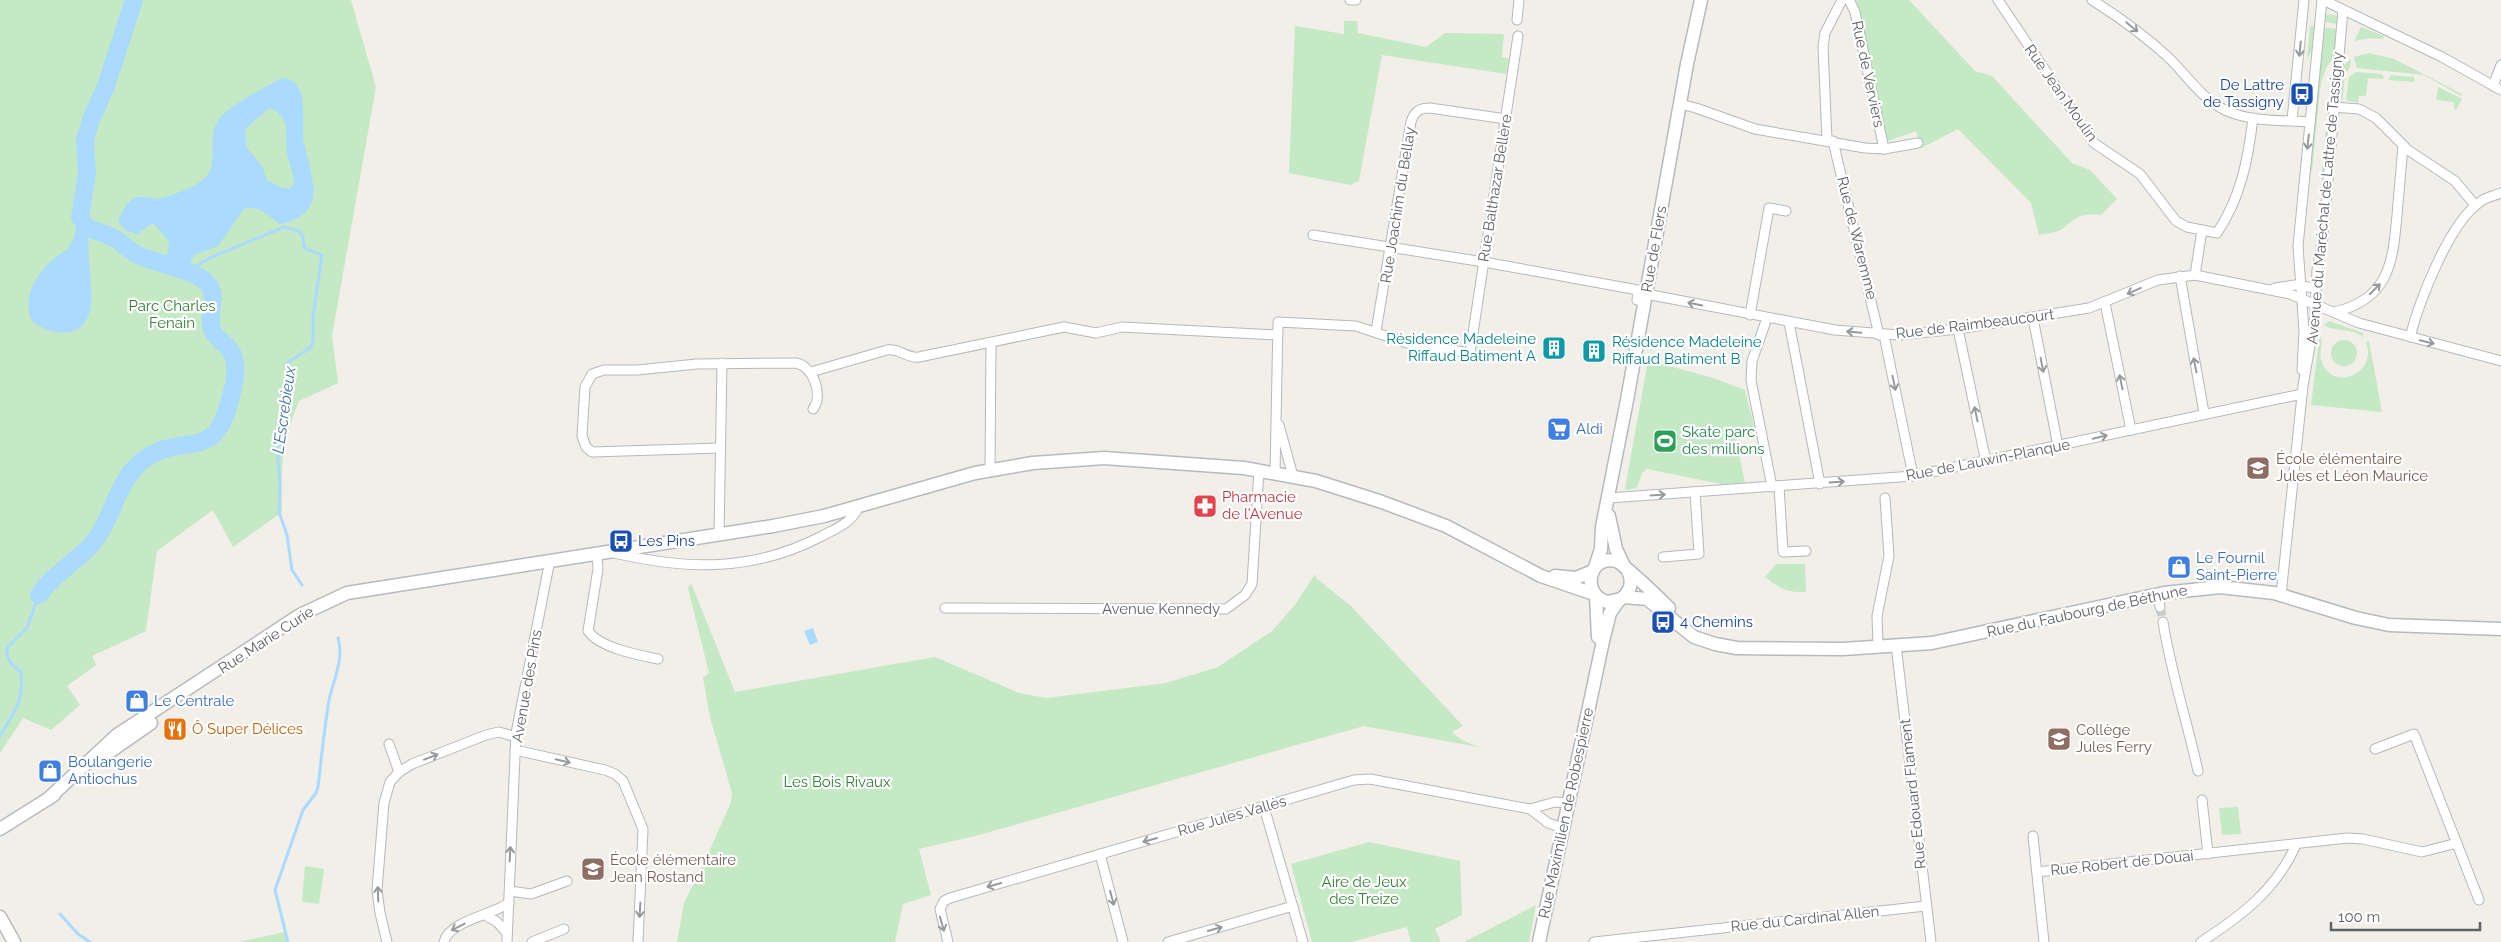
<svg xmlns="http://www.w3.org/2000/svg" width="2501" height="942" viewBox="0 0 2501 942" font-family="Raleway,sans-serif">
  <style>
    .green { fill: #c5e8c5 }
    .water { fill: #aadaff; fill-rule: evenodd }
    .lines { fill: none; stroke-linecap: round; stroke-linejoin: round }
    .stream { stroke: #aadaff; stroke-width: 3 }
    .river { stroke: #aadaff; stroke-width: 18 }
    .street-tunnel { stroke: #ccccc8; stroke-width: 9; stroke-dasharray: 9 4.5; stroke-linecap: butt }
    .street-casing { stroke: #b5b8bc; stroke-width: 11 }
    .secondary-casing { stroke: #b6babf; stroke-width: 15 }
    .street { stroke: #fff; stroke-width: 9 }
    .secondary { stroke: #fff; stroke-width: 12 }
    .oneway { stroke: #979a9d }
    .labels { text-anchor: middle; dominant-baseline: central; stroke-width: 4.5; stroke-linejoin: round; paint-order: stroke }
    .street-label { font-size: 15px; fill: #5f6368; stroke: #fff }
    .transit-label { font-size: 15px; fill: #164399; stroke: #fff; text-anchor: start }
    .park-label { font-size: 15px; fill: #348238; stroke: #fff }
    .culture-label { font-size: 15px; fill: #0d838f; stroke: #fff; text-anchor: end }
    .shop-label { font-size: 15px; fill: #366cbe; stroke: #fff; text-anchor: start }
    .leisure-label { font-size: 15px; fill: #27864d; stroke: #fff; text-anchor: start }
    .education-label { font-size: 15px; fill: #785e54; stroke: #fff; text-anchor: start }
    .health-label { font-size: 15px; fill: #be3a42; stroke: #fff; text-anchor: start }
    .food-label { font-size: 15px; fill: #c56008; stroke: #fff; text-anchor: start }
    .water-label { font-size: 16px; font-style: italic; fill: #4174aa; stroke: #fff }
  </style>
  <rect width="100%" height="100%" fill="#f1efe8"/>
  <!-- green -->
  <g class="green">
    <path d="M0,0H351L376,87L332,336L338,383L299,401C281,444 281,466 282,512L233,547L213,510L157,551L146,631L92,656L96,665L67,686L80,705L51,730L23,718L0,753Z"/>
    <path d="M1856,0H1909L1975,71L1992,76L2072,163L2090,170L2117,199L2101,215C2080,212 2077,217 2062,229C2057,233 2046,233 2039,235L2031,203L1958,129L1921,148L1916,131L1888,141Z"/>
    <path d="M2330,14L2337,16L2339,24L2322,22L2324,16Z"/>
    <path d="M1344,21H1357L1358,33L1426,47L1445,33L1504,34L1502,57L1509,59L1506,74L1382,55L1359,181L1350,185L1289,173L1295,26L1344,34Z"/>
    <path d="M2310,26H2314L2312,49L2307,60Z"/>
    <path d="M2321,27L2338,29L2335,55L2326,68L2321,82L2312,171L2308,170Z"/>
    <path d="M2361,27L2384,36L2383,39L2370,38L2354,41Z"/>
    <path d="M2369,53L2394,59L2462,94L2461,96L2424,75L2357,68L2354,57Z"/>
    <path d="M2351,59L2350,68L2345,74L2342,104L2339,100L2342,67Z"/>
    <path d="M2356,72L2382,74L2384,79L2368,78L2366,96H2359L2358,103L2348,101L2346,99L2349,77Z"/>
    <path d="M2391,75L2414,77L2415,82L2388,80Z"/>
    <path d="M2333,84L2326,172H2322L2329,99Z"/>
    <path d="M2438,87L2462,99L2456,110L2454,108L2453,102L2436,100Z"/>
    <path d="M2329,321L2363,333V337C2351,327 2337,333 2324,325Z"/>
    <path d="M2321,336C2323,345 2318,353 2322,363C2335,393 2378,372 2366,342L2369,341L2382,412L2311,405L2319,340Z"/>
    <circle cx="2344" cy="353" r="13"/>
    <path d="M1648,360L1713,378L1745,390L1756,435L1736,440L1745,483L1721,484L1647,469L1642,473L1637,487L1629,490L1625,489Z"/>
    <path d="M1776,564H1805L1806,592C1787,593 1779,588 1765,577Z"/>
    <path d="M1315,574L1316,578L1351,606L1463,726L1452,732L1460,739L1478,747L1364,726L979,835L919,849L931,895L903,904L895,942H677L684,903L705,861L731,802L732,793L710,717L703,678L709,673L688,588L691,583L735,692L935,657L1019,693L1046,698L1166,683L1218,667L1272,631L1295,605Z"/>
    <path d="M2238,807L2241,834L2222,835L2219,808Z"/>
    <path d="M1369,842L1460,861L1462,915L1435,929L1441,942H1411L1407,927L1351,942H1312L1291,864Z"/>
    <path d="M305,866L324,869L319,904L302,902Z"/>
    <path d="M1536,905L1529,942H1464Z"/>
    <path d="M285,932L288,942H239Z"/>
  </g>
  <!-- water -->
  <g class="water">
    <path d="M284,78C312,83 300,123 304,143C311,177 330,214 280,224L261,210L248,207L243,210L218,246L192,256L182,271L170,266L167,255L169,241L153,223L137,234L127,231L118,222C122,211 129,195 143,197C149,197 155,200 162,198C174,195 194,187 204,179C219,166 208,141 216,124C223,108 263,89 278,80ZM270,108C293,119 284,135 287,153C289,164 294,173 294,184L289,189L282,188L267,180L262,166L247,148L245,134L246,128Z"/>
    <path d="M80,217C92,236 87,239 89,260C90,274 92,288 91,302C89,339 56,339 32,321C22,299 35,276 51,261C57,256 65,252 70,246C76,238 75,226 80,217Z"/>
    <path d="M813,628L818,642L810,645L804,631Z"/>
  </g>
  <g class="lines">
    <!-- stream -->
    <g class="stream">
      <path d="M192,255L185,272L210,258L284,227L299,231L303,237L304,248L322,255L313,316V342L310,348L287,363L288,384L277,445L280,485L279,512L287,535L292,570L302,585"/>
      <path d="M0,736C14,712 24,702 21,672C12,665 6,660 7,648L27,628L39,595"/>
      <path d="M60,914L78,934L90,942"/>
      <path d="M288,942L275,890L303,810L316,793L318,787C321,760 324,733 328,706C331,684 345,661 338,638"/>
    </g>
    <!-- river -->
    <path class="river" d="M39,595C56,570 86,557 100,533C115,509 119,477 145,459C185,431 214,464 230,400C234,385 238,370 233,355C230,345 216,340 212,330C206,313 220,297 207,283C197,271 156,263 140,256C131,252 124,245 116,239C107,234 97,231 87,228L80,217L87,174L85,140L91,120L106,86L134,0"/>
    <!-- street-tunnel -->
    <path class="street-tunnel" d="M2160,607L2163,622"/>
    <!-- street casing -->
    <g class="street-casing">
      <g id="street">
        <path d="M1350,0H1356"/>
        <path d="M1849,0L1855,12L1884,149"/>
        <path d="M1998,0L2094,143L2140,174L2176,221L2187,227L2202,230"/>
        <path d="M2092,0C2119,17 2144,35 2168,57C2187,75 2202,100 2227,111C2252,122 2283,120 2310,122"/>
        <path d="M2323,0L2442,57L2501,90"/>
        <path d="M1517,20L1519,0"/>
        <path d="M2493,86L2501,65"/>
        <path d="M1680,104L1696,108L1755,129L1865,148L1884,149L1918,143"/>
        <path d="M2333,107L2359,109L2376,118L2408,150L2455,181L2475,205"/>
        <path d="M2292,120L2304,0"/>
        <path d="M1827,140L1823,47L1825,33L1842,0"/>
        <path d="M1833,141L1879,335"/>
        <path d="M1313,235L1484,262L1638,290L1637,300L1645,302"/>
        <path d="M2195,275L2202,230L2217,233C2241,197 2248,160 2253,118"/>
        <path d="M2180,276L2204,413"/>
        <path d="M2275,288L2295,285L2315,288"/>
        <path d="M1646,294L1835,330L1899,335L1958,329L2089,308L2158,280L2195,275L2290,294L2359,323L2501,361"/>
        <path d="M2105,303L2131,430"/>
        <path d="M2334,312C2389,300 2393,262 2397,215C2399,192 2401,169 2403,146"/>
        <path d="M1750,315L1769,208L1786,211"/>
        <path d="M1767,318L1752,361L1751,380L1772,487"/>
        <path d="M2033,318L2058,446"/>
        <path d="M1789,322L1820,484"/>
        <path d="M1958,329L1986,462"/>
        <path d="M1376,331L1411,122C1414,112 1419,108 1430,108L1506,119"/>
        <path d="M1884,335L1913,476"/>
        <path d="M2410,337C2419,302 2449,223 2480,202C2486,197 2494,196 2501,193"/>
        <path d="M2302,370L2304,331L2298,246L2322,0"/>
        <path d="M811,372L887,350C900,348 907,359 919,357L1064,327L1096,333L1122,327L1278,335"/>
        <path d="M1279,425L1293,476"/>
        <path d="M720,448L592,452L586,447L582,436L585,387L592,374L604,370H637L697,364L796,363C813,366 824,395 813,409"/>
        <path d="M990,470L991,343"/>
        <path d="M1275,472L1278,322L1356,326L1407,343L1470,353L1518,36"/>
        <path d="M1779,486L1783,552L1806,551"/>
        <path d="M1609,498L1913,476L2302,394"/>
        <path d="M719,535L722,363"/>
        <path d="M614,553C688,570 753,572 822,536C837,528 852,523 859,506"/>
        <path d="M597,554L598,569L588,631C600,648 638,655 658,659"/>
        <path d="M1663,557L1699,554L1695,492"/>
        <path d="M2158,594L2160,607"/>
        <path d="M2281,595L2303,386L2315,317L2317,270L2323,237L2343,10"/>
        <path d="M945,608L1226,609L1245,595L1252,584L1259,470"/>
        <path d="M2163,622C2171,673 2187,721 2198,771"/>
        <path d="M1896,645L1931,942"/>
        <path d="M1878,646L1877,616L1889,556L1885,498"/>
        <path d="M389,744L399,772"/>
        <path d="M2375,749L2414,734L2479,900"/>
        <path d="M515,750L605,770L615,774L623,781L643,829L638,942"/>
        <path d="M2202,800L2208,854"/>
        <path d="M1264,807L1303,942"/>
        <path d="M1530,809L1548,823L1563,828"/>
        <path d="M2033,836L2044,942"/>
        <path d="M1100,854L1123,942"/>
        <path d="M2037,872L2347,838L2363,839L2422,852L2457,843"/>
        <path d="M510,891L531,894L567,881"/>
        <path d="M485,915L497,922L507,933"/>
        <path d="M387,942L380,913L377,890L384,803L390,782L399,772L412,764L486,735L499,732L516,737"/>
        <path d="M444,942C449,921 492,915 509,903"/>
        <path d="M507,942L516,733L550,560"/>
        <path d="M532,942L564,929"/>
        <path d="M948,942L940,909L944,901L950,898L1354,780L1370,779L1530,809L1555,802L1568,803"/>
        <path d="M1168,942L1293,906"/>
        <path d="M1594,942L1926,906"/>
        <path d="M2201,942C2241,916 2276,890 2296,845"/>
      </g>
    </g>
    <!-- secondary casing -->
    <g class="secondary-casing">
      <g id="secondary">
        <path d="M1609,516L1616,549L1624,566"/>
        <path d="M1595,567L1601,549L1602,527L1627,400L1687,64L1701,0"/>
        <path d="M1628,571C1633,582 1631,591 1621,599L1607,602C1580,594 1589,554 1616,561C1624,564 1661,600 1669,608"/>
        <path d="M1555,576L1576,578L1593,571"/>
        <path d="M1596,596L1598,637"/>
        <path d="M1624,597L1647,599L1694,637L1715,644L1737,648L1843,649L1932,643L2164,593L2220,587L2274,593L2356,618L2389,625L2501,629"/>
        <path d="M105,755L151,723"/>
        <path d="M48,799L117,735L300,615L347,593L773,526L824,516L975,473L1033,463L1104,458L1244,468L1316,481L1382,502L1446,526L1541,576L1594,594"/>
        <path d="M0,829L54,795"/>
        <path d="M0,917L14,942"/>
        <path d="M1539,942L1603,641L1610,613L1619,600"/>
      </g>
    </g>
    <!-- street -->
    <use href="#street" class="street"/>
    <!-- secondary -->
    <use href="#secondary" class="secondary"/>
  </g>
  <!-- one-way arrows -->
  <defs><path id="oneway-shaft" d="M-6 0H5M1.5-3L5.5 0L1.5 3" fill="none" stroke-width="1.6" stroke-linecap="round" stroke-linejoin="round" transform="scale(1.25)"/></defs>
  <g class="oneway">
    <use href="#oneway-shaft" transform="translate(2132 27) rotate(39)"/>
    <use href="#oneway-shaft" transform="translate(2300 49) rotate(96)"/>
    <use href="#oneway-shaft" transform="translate(2308 142) rotate(96)"/>
    <use href="#oneway-shaft" transform="translate(2375 289) rotate(-45)"/>
    <use href="#oneway-shaft" transform="translate(2134 291) rotate(156)"/>
    <use href="#oneway-shaft" transform="translate(1695 304) rotate(-169)"/>
    <use href="#oneway-shaft" transform="translate(1854 332) rotate(-175)"/>
    <use href="#oneway-shaft" transform="translate(2427 342) rotate(14)"/>
    <use href="#oneway-shaft" transform="translate(2042 365) rotate(79)"/>
    <use href="#oneway-shaft" transform="translate(2195 365) rotate(-101)"/>
    <use href="#oneway-shaft" transform="translate(2121 382) rotate(-102)"/>
    <use href="#oneway-shaft" transform="translate(1894 383) rotate(78)"/>
    <use href="#oneway-shaft" transform="translate(1976 414) rotate(-102)"/>
    <use href="#oneway-shaft" transform="translate(2100 437) rotate(-13)"/>
    <use href="#oneway-shaft" transform="translate(1837 482) rotate(-4)"/>
    <use href="#oneway-shaft" transform="translate(1658 495) rotate(-4)"/>
    <use href="#oneway-shaft" transform="translate(431 757) rotate(-21)"/>
    <use href="#oneway-shaft" transform="translate(563 761) rotate(13)"/>
    <use href="#oneway-shaft" transform="translate(1150 840) rotate(164)"/>
    <use href="#oneway-shaft" transform="translate(510 854) rotate(-87)"/>
    <use href="#oneway-shaft" transform="translate(994 885) rotate(164)"/>
    <use href="#oneway-shaft" transform="translate(378 894) rotate(-92)"/>
    <use href="#oneway-shaft" transform="translate(1112 898) rotate(75)"/>
    <use href="#oneway-shaft" transform="translate(640 910) rotate(93)"/>
    <use href="#oneway-shaft" transform="translate(942 924) rotate(74)"/>
    <use href="#oneway-shaft" transform="translate(458 927) rotate(153)"/>
    <use href="#oneway-shaft" transform="translate(1215 929) rotate(-16)"/>
  </g>
  <!-- icons -->
  <defs>
    <g id="bus-square" transform="scale(1.25)"><rect x="-9" y="-9" width="18" height="18" rx="4" fill="#1a4fb4" stroke="#fff"/><path d="M-5-6H5V4H4V6H2V4H-2V6H-4V4H-5ZM-3.5-4V0h7V-4ZM-3.5 1.2v1.5H-2V1.2ZM2 1.2v1.5H3.5V1.2Z" fill="#fff"/></g>
    <g id="building-square" transform="scale(1.25)"><rect x="-9" y="-9" width="18" height="18" rx="4" fill="#0f9aa8" stroke="#fff"/><path d="M-4-6H4V6H1V3H-1V6H-4ZM-2.5-4.3h1.7v1.8h-1.7ZM.8-4.3h1.7v1.8H.8ZM-2.5-1h1.7V.8h-1.7ZM.8-1h1.7V.8H.8Z" fill="#fff"/></g>
    <g id="supermarket-square" transform="scale(1.25)"><rect x="-9" y="-9" width="18" height="18" rx="4" fill="#3f7fe0" stroke="#fff"/><path d="M-6-5.5h2.5l.6 2H6L4.5 2H-2.5L-4.4-4H-6ZM-1.5 3.2a1.3 1.3 0 1 0 .1 0ZM3 3.2a1.3 1.3 0 1 0 .1 0Z" fill="#fff"/></g>
    <g id="stadium-square" transform="scale(1.25)"><rect x="-9" y="-9" width="18" height="18" rx="4" fill="#2e9e5b" stroke="#fff"/><path d="M0-5a6.5 5 0 1 0 0 10a6.5 5 0 1 0 0-10ZM-3.5-1.8h7v3.6h-7Z" fill="#fff"/></g>
    <g id="school-square" transform="scale(1.25)"><rect x="-9" y="-9" width="18" height="18" rx="4" fill="#8d6e63" stroke="#fff"/><path d="M0-5L7-2L0 1L-7-2ZM-4 1L0 2.5L4 1V4Q0 6-4 4Z" fill="#fff"/></g>
    <g id="pharmacy-square" transform="scale(1.25)"><rect x="-9" y="-9" width="18" height="18" rx="4" fill="#e0444e" stroke="#fff"/><path d="M-2-6h4v4h4v4h-4v4h-4v-4h-4v-4h4Z" fill="#fff"/></g>
    <g id="shop-square" transform="scale(1.25)"><rect x="-9" y="-9" width="18" height="18" rx="4" fill="#3f7fe0" stroke="#fff"/><path d="M-5-2.5h2.3a2.7 3.5 0 0 1 5.4 0H5L5.5 6h-11ZM-1.5-2.5h3a1.5 2.3 0 0 0-3 0Z" fill="#fff"/></g>
    <g id="restaurant-square" transform="scale(1.25)"><rect x="-9" y="-9" width="18" height="18" rx="4" fill="#e8710a" stroke="#fff"/><path d="M-5-6h1v4h1v-4h1v4h1v-4h1v5L-1.5 .5V6h-2V.5L-5-1ZM5-6V6H3V1.5H1.5Q1.5-4 5-6Z" fill="#fff"/></g>
  </defs>
  <g fill-rule="evenodd">
    <use href="#bus-square" x="2302" y="94"/>
    <use href="#building-square" x="1554" y="348"/>
    <use href="#building-square" x="1594" y="351"/>
    <use href="#supermarket-square" x="1559" y="429"/>
    <use href="#stadium-square" x="1665" y="441"/>
    <use href="#school-square" x="2258" y="468"/>
    <use href="#pharmacy-square" x="1205" y="506"/>
    <use href="#bus-square" x="621" y="541"/>
    <use href="#shop-square" x="2179" y="567"/>
    <use href="#bus-square" x="1663" y="622"/>
    <use href="#shop-square" x="137" y="701"/>
    <use href="#restaurant-square" x="175" y="729"/>
    <use href="#school-square" x="2059" y="739"/>
    <use href="#shop-square" x="50" y="771"/>
    <use href="#school-square" x="593" y="869"/>
  </g>
  <g class="labels">
    <!-- street labels -->
    <g class="street-label">
      <text transform="translate(1868 74) rotate(78)">Rue de Verviers</text>
      <text transform="translate(2061 93) rotate(55)">Rue Jean Moulin</text>
      <text transform="translate(1495 188) rotate(-81)">Rue Balthazar Bellère</text>
      <text transform="translate(2325 198) rotate(-85)">Avenue du Maréchal de Lattre de Tassigny</text>
      <text transform="translate(1398 205) rotate(-81)">Rue Joachim du Bellay</text>
      <text transform="translate(1857 238) rotate(76)">Rue de Waremme</text>
      <text transform="translate(1654 249) rotate(-80)">Rue de Flers</text>
      <text transform="translate(1975 324) rotate(-7)">Rue de Raimbeaucourt</text>
      <text transform="translate(1988 460) rotate(-11)">Rue de Lauwin-Planque</text>
      <text x="1161" y="609">Avenue Kennedy</text>
      <text transform="translate(2087 611) rotate(-12)">Rue du Faubourg de Béthune</text>
      <text transform="translate(266 640) rotate(-33)">Rue Marie Curie</text>
      <text transform="translate(527 686) rotate(-80)">Avenue des Pins</text>
      <text transform="translate(1913 794) rotate(-96)">Rue Edouard Flament</text>
      <text transform="translate(1566 813) rotate(-78)">Rue Maximilien de Robespierre</text>
      <text transform="translate(1232 816) rotate(-16)">Rue Jules Vallès</text>
      <text transform="translate(2122 863) rotate(-6)">Rue Robert de Douai</text>
      <text transform="translate(1805 919) rotate(-6)">Rue du Cardinal Allen</text>
    </g>
    <!-- transit labels -->
    <g class="transit-label">
      <text x="2284" y="85" text-anchor="end">De Lattre<tspan x="2284" dy="17">de Tassigny</tspan></text>
      <text x="638" y="541">Les Pins</text>
      <text x="1680" y="622">4 Chemins</text>
    </g>
    <!-- park labels -->
    <g class="park-label">
      <text x="172" y="306">Parc Charles<tspan x="172" dy="17">Fenain</tspan></text>
      <text x="837" y="782">Les Bois Rivaux</text>
      <text x="1364" y="882">Aire de Jeux<tspan x="1364" dy="17">des Treize</tspan></text>
    </g>
    <!-- culture labels -->
    <g class="culture-label">
      <text x="1536" y="339">Résidence Madeleine<tspan x="1536" dy="17">Riffaud Batiment A</tspan></text>
      <text x="1612" y="342" text-anchor="start">Résidence Madeleine<tspan x="1612" dy="17">Riffaud Batiment B</tspan></text>
    </g>
    <!-- shop labels -->
    <g class="shop-label">
      <text x="1576" y="429">Aldi</text>
      <text x="2196" y="558">Le Fournil<tspan x="2196" dy="17">Saint-Pierre</tspan></text>
      <text x="154" y="701">Le Centrale</text>
      <text x="68" y="762">Boulangerie<tspan x="68" dy="17">Antiochus</tspan></text>
    </g>
    <!-- leisure labels -->
    <g class="leisure-label">
      <text x="1682" y="432">Skate parc<tspan x="1682" dy="17">des millions</tspan></text>
    </g>
    <!-- education labels -->
    <g class="education-label">
      <text x="2276" y="459">École élémentaire<tspan x="2276" dy="17">Jules et Léon Maurice</tspan></text>
      <text x="2076" y="730">Collège<tspan x="2076" dy="17">Jules Ferry</tspan></text>
      <text x="610" y="860">École élémentaire<tspan x="610" dy="17">Jean Rostand</tspan></text>
    </g>
    <!-- health labels -->
    <g class="health-label">
      <text x="1222" y="497">Pharmacie<tspan x="1222" dy="17">de l'Avenue</tspan></text>
    </g>
    <!-- food labels -->
    <g class="food-label">
      <text x="192" y="729">Ô Super Délices</text>
    </g>
    <!-- water labels -->
    <g class="water-label">
      <text transform="translate(284 410) rotate(-82)">L'Escrebieux</text>
    </g>
  </g>
  <!-- scale -->
  <path d="M2331 922v8h149v-8" fill="none" stroke="#5f6368" stroke-width="2.5"/>
  <text x="2338" y="922" font-size="15" fill="#5f6368" stroke="#ffffff" stroke-width="4" paint-order="stroke">100 m</text>
</svg>
